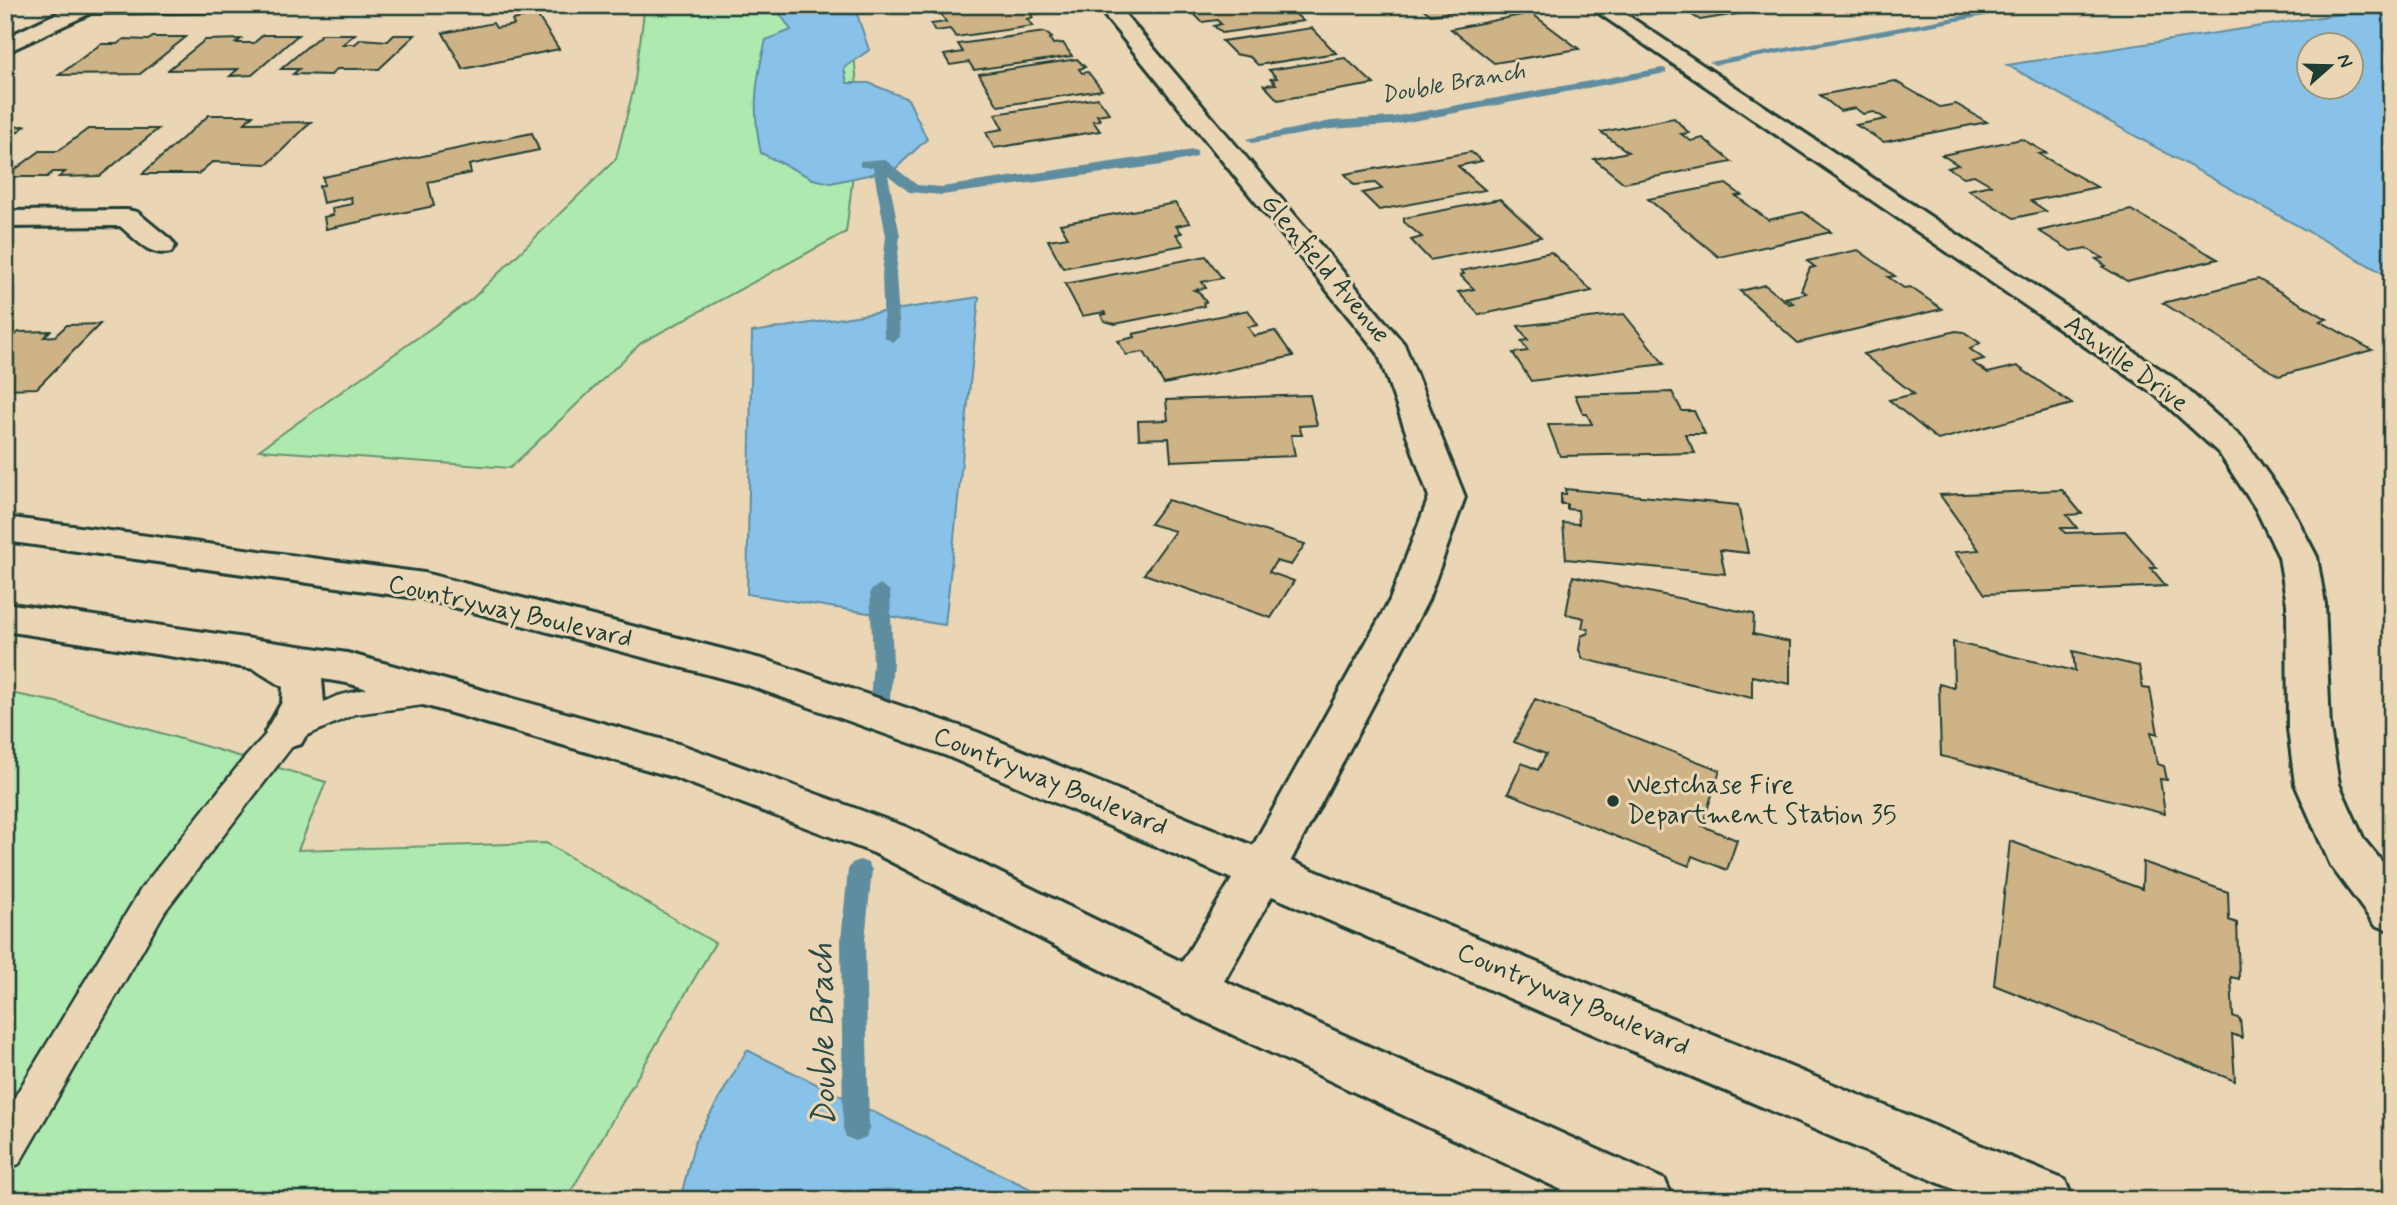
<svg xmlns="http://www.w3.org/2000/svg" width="2397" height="1205" viewBox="0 0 2397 1205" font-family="Mynerve,sans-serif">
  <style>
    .green { fill: #aee9af; stroke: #669372; stroke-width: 2 }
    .water { fill: #89c2e8; stroke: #5f8da0; stroke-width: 2; fill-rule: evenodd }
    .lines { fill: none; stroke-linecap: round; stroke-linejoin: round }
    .stream { fill: #5f8da0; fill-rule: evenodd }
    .building { fill: #ceb387; stroke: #1f3d34; stroke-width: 2 }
    .lane-casing { stroke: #1f3d34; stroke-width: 5 }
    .street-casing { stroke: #1f3d34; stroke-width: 6 }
    .secondary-casing { stroke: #1f3d34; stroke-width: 6 }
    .lane { fill: #ead6b4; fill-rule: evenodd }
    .street { fill: #ead6b4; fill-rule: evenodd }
    .secondary { fill: #ead6b4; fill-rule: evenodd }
    .poi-dot { fill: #1f3d34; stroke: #ead6b4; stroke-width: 2.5 }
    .labels { text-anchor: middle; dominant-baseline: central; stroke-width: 6; stroke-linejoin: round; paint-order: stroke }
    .far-water-label { font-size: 23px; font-style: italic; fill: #2a4a46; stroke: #ead6b4 }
    .street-label { font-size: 26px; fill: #1f3d34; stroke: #ead6b4 }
    .poi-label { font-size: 26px; fill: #1f3d34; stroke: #ead6b4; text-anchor: start }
    .near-water-label { font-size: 33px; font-style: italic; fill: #2a4a46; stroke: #ead6b4 }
  </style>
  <rect width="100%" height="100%" fill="#ead6b4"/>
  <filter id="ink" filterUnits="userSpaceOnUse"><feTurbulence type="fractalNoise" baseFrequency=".0143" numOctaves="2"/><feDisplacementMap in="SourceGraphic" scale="14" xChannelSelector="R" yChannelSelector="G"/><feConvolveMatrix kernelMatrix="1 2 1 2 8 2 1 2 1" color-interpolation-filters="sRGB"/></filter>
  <g filter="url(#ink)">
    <!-- green -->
    <g class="green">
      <path d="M645,5H841C868,72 855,162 846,232L641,343L510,468L259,450L472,299L616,159L634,87Z"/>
      <path d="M5,692L56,702L326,782L298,850L546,843L715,943L566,1200H5Z"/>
    </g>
    <!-- water -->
    <g class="water">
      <path d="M774,5H854L869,50L844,68L847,83H869L908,99L927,139L895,169L831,183L813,179L761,153C752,110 755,83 766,40L791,30Z"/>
      <path d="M2392,6V278L2007,65ZM2310,46H2352V88H2310Z"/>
      <path d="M979,297L945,625L747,594L752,332Z"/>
      <path d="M747,1050L1053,1200H680L695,1141Z"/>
    </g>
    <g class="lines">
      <!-- stream -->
      <g class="stream">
        <path d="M2021,5H2046L1715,65L1709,62Z"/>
        <path d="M1662,68L1666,69V73L1392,125L1331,129L1252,143L1246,139L1331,121L1392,117Z"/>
        <path d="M1193,150L1197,151V157L1162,165L942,195L909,192L888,175L900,236L896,274L900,337L892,342L884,337L882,274L886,236L873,167H860V161L884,159L917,185L942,187Z"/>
        <path d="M880,584L890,591L893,662L890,700L887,706H873L870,700L873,662L870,591Z"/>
        <path d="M860,860L868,863L872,870L865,940L869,1128L866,1137L856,1141L846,1137L843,1128L841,940L848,870L852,863Z"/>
      </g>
    </g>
    <!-- building -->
    <g class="building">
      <path d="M1002,5H1036L1042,13L1031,14L1033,18L1027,19L1033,26L956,37L950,29L935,31L931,24L946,22L941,14Z"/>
      <path d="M1230,5H1286L1303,21L1222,33L1214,26L1221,24L1217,20L1202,22L1191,11Z"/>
      <path d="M1418,5H1496L1431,15Z"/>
      <path d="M1676,5H1729L1743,13L1700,20Z"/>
      <path d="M1531,13L1579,49L1494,63L1451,29Z"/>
      <path d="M537,15L559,49L463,69L443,33L493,23L496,28L514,25L512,20Z"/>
      <path d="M1312,28L1336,53L1258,65L1250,57L1235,54L1222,41Z"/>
      <path d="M1045,32L1052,38L1050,39L1053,44L1063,43L1072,56L974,70L969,62L950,65L944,55L963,52L958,44Z"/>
      <path d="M322,34H355L343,44H355L361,39L388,41L394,35H415L379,69H337L331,75L293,74L299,69H281Z"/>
      <path d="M263,35H298L252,75L230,76L238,69L168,70L205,40L241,39L236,43H254Z"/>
      <path d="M153,37H186L140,74L59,75L101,44H117L124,39L148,40Z"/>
      <path d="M1345,58L1374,84L1278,100L1264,85L1276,84L1271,79L1277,78L1269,70Z"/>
      <path d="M1077,59L1085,67L1079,69L1082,73L1088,72L1102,90L998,106L979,74Z"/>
      <path d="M1895,81L1940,107L1956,104L1987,122L1884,142L1856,125L1886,119L1874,112L1863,114L1855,108L1840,111L1820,95Z"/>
      <path d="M1098,98L1109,113L1097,115L1100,120L1093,121L1100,131L994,148L986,132L1003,129L995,114Z"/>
      <path d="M209,115H253L245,123L311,122L268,164L212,162L198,174H142Z"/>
      <path d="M1674,118L1689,133L1681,134L1691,141L1703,138L1732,162L1624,183L1594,159L1628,152L1601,132Z"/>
      <path d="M25,126L16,133L5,142V127Z"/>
      <path d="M88,129H158L100,176L59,177L65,172H53L47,177H5L40,151H58Z"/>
      <path d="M532,133L539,150L469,165L471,173L428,182L434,206L326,229L324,217L333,215L332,208L352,204L351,197L323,203L319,186L324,185L323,177Z"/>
      <path d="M2022,139L2046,153L2039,154L2097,187L2031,201L2046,211L2014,218L1968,190L1991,185L1974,175L1964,177L1948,168L1958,165L1942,155Z"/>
      <path d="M1471,152L1482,161L1458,166L1485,190L1379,210L1362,193L1382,189L1375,183L1354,185L1345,174Z"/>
      <path d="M1726,184L1741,195L1736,196L1768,220L1803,212L1831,232L1719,257L1648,199Z"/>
      <path d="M1500,199L1541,237L1430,260L1411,240L1422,237L1404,222V218Z"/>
      <path d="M1175,203L1190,223L1176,226L1182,233L1176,234L1184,245L1063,268L1048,240L1068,237L1060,224Z"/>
      <path d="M2131,210L2218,259L2127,281L2103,267L2106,266L2096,259L2103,258L2086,248L2071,251L2039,231Z"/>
      <path d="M1858,250L1895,276L1888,277L1904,288L1910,287L1942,309L1798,343L1740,291L1765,285L1789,304L1793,303L1785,298L1806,293L1801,290L1810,268L1815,267L1807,261Z"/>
      <path d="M1551,252L1592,291L1479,315L1458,292L1474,289L1460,275L1464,274L1461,271Z"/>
      <path d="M1206,256L1222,278L1202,282L1206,288L1194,290L1199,292L1206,302L1203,303L1204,306L1115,324L1104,321L1101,315L1106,314L1104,312L1082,316L1065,284Z"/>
      <path d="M2258,279L2327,319L2320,321L2372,350L2279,376L2163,303Z"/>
      <path d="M1248,310L1258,325L1248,327L1254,336L1275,331L1293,356L1164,384L1144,352L1126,355L1118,341L1135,337L1133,334Z"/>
      <path d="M1624,314L1664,364L1531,381L1513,353L1528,351L1521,341L1528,340L1518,326Z"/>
      <path d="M100,324L37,388L5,389V343L19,332L50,331L44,337L55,336L67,325Z"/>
      <path d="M1956,331L1964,332L1980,343L1970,349L1984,359L1972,362L1988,373L2017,366L2072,404L1938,440L1889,400L1914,394L1863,354Z"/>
      <path d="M1672,392L1682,411H1694L1705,434H1685L1695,453L1560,456L1548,425L1592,424L1587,414H1583L1575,395Z"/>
      <path d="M1310,395L1317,425L1299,426L1302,435H1291L1295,456L1171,461L1169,438L1139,439L1138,421L1168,420L1166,400Z"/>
      <path d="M1565,489L1738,505L1748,553L1720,550L1725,574L1566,559L1563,523L1579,524L1578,510L1567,509V504H1561V494H1566Z"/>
      <path d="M2062,490L2082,514L2067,515L2077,528H2061L2065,533L2125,531L2157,568H2151L2166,586L1985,594L1955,552L1979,550L1940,495Z"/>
      <path d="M1168,500L1305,544L1291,565L1276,561L1269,572L1294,581L1271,618L1144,574L1175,531L1150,524Z"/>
      <path d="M1573,576L1754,614L1753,634L1790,642V684L1752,676V698L1583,659L1579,650L1581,636L1588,633V629L1582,628L1584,618L1566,614Z"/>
      <path d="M1953,642L2075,671L2073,651L2139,666L2143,688L2150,689L2158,734L2151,732L2157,764L2164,766L2167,780L2160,779L2165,814L1941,756L1939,684L1954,688Z"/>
      <path d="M1535,699L1720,770L1702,826L1737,840L1727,870L1692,856L1689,866L1508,793L1522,763L1538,770L1546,754L1514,742Z"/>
      <path d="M2010,841L2142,889L2143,862L2228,892L2229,920L2237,923L2239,979L2231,977L2233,1016L2240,1019L2242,1038L2232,1034L2235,1081L1994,985Z"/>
    </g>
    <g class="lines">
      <!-- lane casing -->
      <g class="lane-casing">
        <path id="lane" d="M428,684L439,687L443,695L439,703L355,714L297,740L165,911L19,1164L5,1170V1113L141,889L242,761L275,724L337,696L379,686Z"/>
      </g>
      <!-- street casing -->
      <g class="street-casing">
        <g id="street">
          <path d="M74,5H244L234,11L91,13L5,53V38Z"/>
          <path d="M1096,5H1117L1404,344L1465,497L1428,600L1279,883L1263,889L1247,883L1240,869L1390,600L1429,497L1378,353Z"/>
          <path d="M1587,5H1612L2175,379L2243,439L2291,507L2317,557L2325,604L2330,729L2339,784L2364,840L2392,874V931L2375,925L2331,866L2295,784L2288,729L2287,604L2279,557L2256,509L2219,453L2153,393Z"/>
          <path d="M127,210L137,212L171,240L175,246L171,252C149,257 136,239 120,226L5,227V211Z"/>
        </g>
      </g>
      <!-- secondary casing -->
      <g class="secondary-casing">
        <path id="secondary" d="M5,517L424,573L769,661L977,732L2065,1180L2073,1200H1979L1272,896L1224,981L1665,1180L1673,1200H1583L1174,1007L874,853L673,777L347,683L322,679L324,704L301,744L286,748L271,744L265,732L282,702L283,687L254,669L5,631V603L347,653L682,745L906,827L1182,962L1232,879L947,756L748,685L424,599L5,541Z"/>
      </g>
      <!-- lane -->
      <use href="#lane" class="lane"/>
      <!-- street -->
      <use href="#street" class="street"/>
      <!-- secondary -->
      <use href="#secondary" class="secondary"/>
    </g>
  </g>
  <!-- markers -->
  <circle class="poi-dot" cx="1613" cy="801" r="7"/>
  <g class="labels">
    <!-- far-water labels -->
    <g class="far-water-label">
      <text transform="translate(1453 84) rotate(-10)">Double Branch</text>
    </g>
    <!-- street labels -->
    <g class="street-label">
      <text transform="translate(1325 269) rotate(50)">Glenfield Avenue</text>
      <text transform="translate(2126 364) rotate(36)">Ashville Drive</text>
      <text transform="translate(510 612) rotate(13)">Countryway Boulevard</text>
      <text transform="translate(1050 782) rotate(22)">Countryway Boulevard</text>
      <text transform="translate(1573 1000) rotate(23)">Countryway Boulevard</text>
    </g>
    <!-- poi labels -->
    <g class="poi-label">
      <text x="1627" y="786">Westchase Fire<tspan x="1627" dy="30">Department Station 35</tspan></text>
    </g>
    <!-- near-water labels -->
    <g class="near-water-label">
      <text transform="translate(824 1035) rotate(-91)">Double Brach</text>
    </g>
  </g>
  <!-- margin -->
  <rect width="2397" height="1205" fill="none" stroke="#ead6b4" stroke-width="28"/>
  <rect x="14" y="14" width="2369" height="1177" fill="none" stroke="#1f3d34" stroke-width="2.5" filter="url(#ink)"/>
  <!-- north arrow -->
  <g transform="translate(2330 66) rotate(70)"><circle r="33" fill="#ead6b4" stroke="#999981" stroke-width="2"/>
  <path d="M0-5L12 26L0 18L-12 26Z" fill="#1f3d34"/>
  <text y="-10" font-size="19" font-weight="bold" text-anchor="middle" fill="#1f3d34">N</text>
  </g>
</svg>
